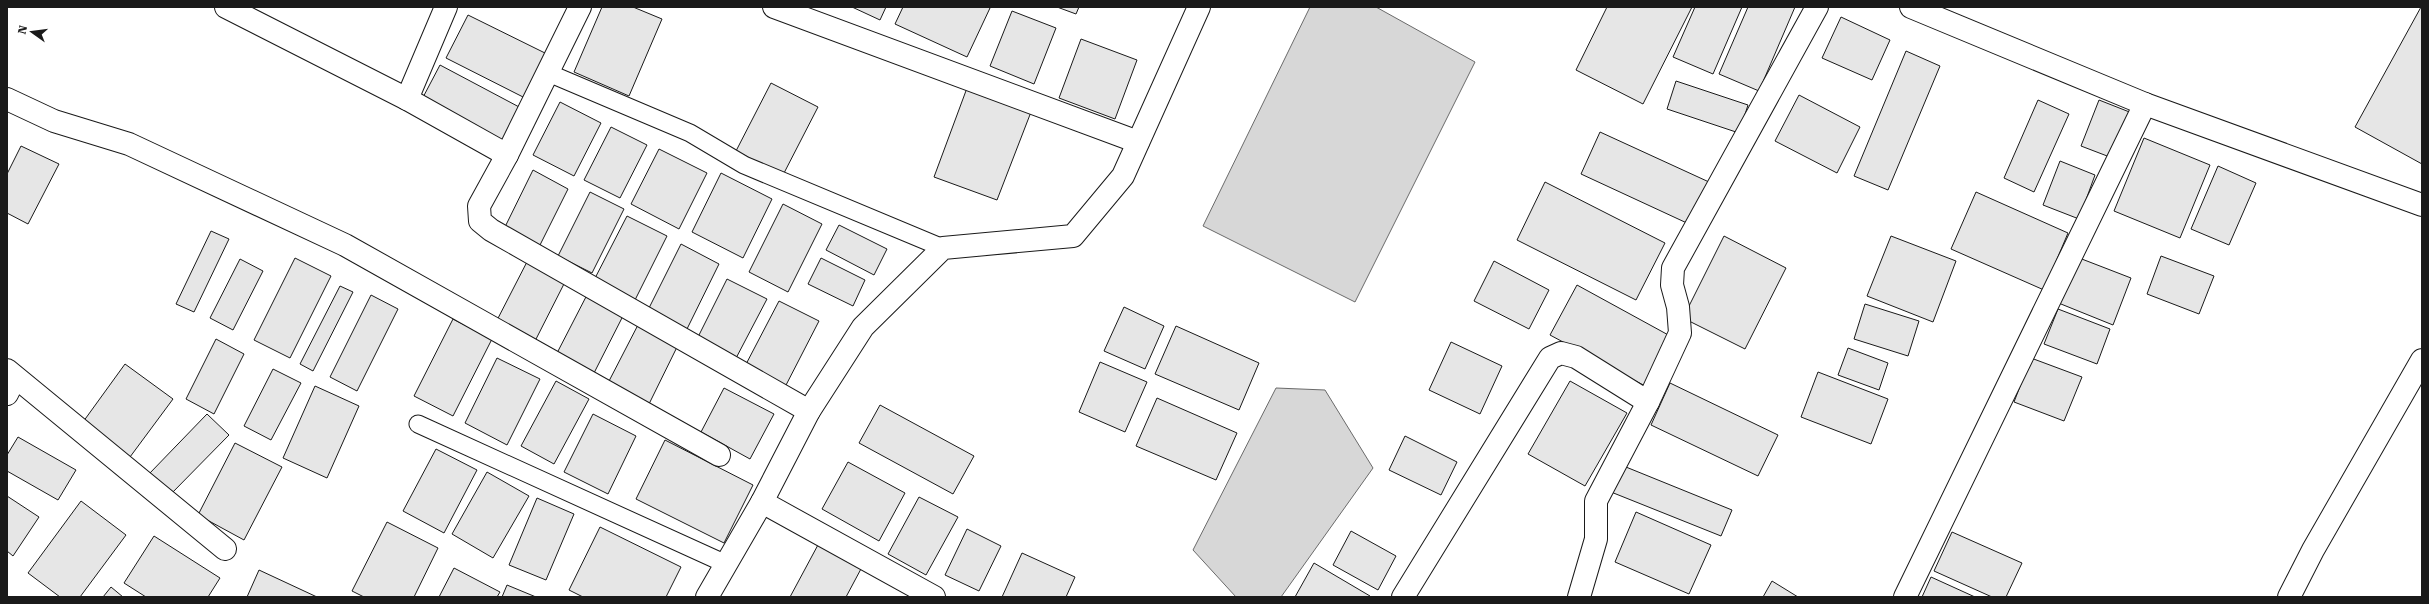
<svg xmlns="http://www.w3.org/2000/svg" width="2429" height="604" viewBox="0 0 2429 604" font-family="'Roboto Serif',serif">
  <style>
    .water { fill: #d7d7d7; stroke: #6a6a6a }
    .building { fill: #e6e6e6; stroke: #1a1a1a }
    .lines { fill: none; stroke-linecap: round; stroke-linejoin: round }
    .service-casing { stroke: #1a1a1a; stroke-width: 19 }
    .minor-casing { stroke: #1a1a1a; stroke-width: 24 }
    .tertiary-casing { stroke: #1a1a1a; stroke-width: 24 }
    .service { stroke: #fff; stroke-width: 17 }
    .minor { stroke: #fff; stroke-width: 22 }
    .tertiary { stroke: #fff; stroke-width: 22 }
  </style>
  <rect width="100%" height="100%" fill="#fff"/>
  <!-- water -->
  <g class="water">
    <path d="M1310,7H1376L1475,62L1355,302L1203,226Z"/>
    <path d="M1276,388L1325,390L1373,468L1281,597H1236L1193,550Z"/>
  </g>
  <!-- building -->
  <g class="building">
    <path d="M602,7H633L662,19L629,96L574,72Z"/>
    <path d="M852,7H886L880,20Z"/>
    <path d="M903,7H988L990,8L967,57L895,24Z"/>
    <path d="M1057,7H1079L1076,14Z"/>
    <path d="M1607,7H1692L1643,104L1576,70Z"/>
    <path d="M1695,7H1742L1713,74L1673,57Z"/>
    <path d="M1748,7H1795L1759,91L1719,74Z"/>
    <path d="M2421,7H2422V164L2355,127Z"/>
    <path d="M1012,11L1056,28L1034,84L990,66Z"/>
    <path d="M468,15L549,55L527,99L446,58Z"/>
    <path d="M1841,17L1890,40L1872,80L1822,58Z"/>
    <path d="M1081,39L1137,60L1115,119L1059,98Z"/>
    <path d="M1906,51L1940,66L1888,190L1854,176Z"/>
    <path d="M440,65L521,108L500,146L420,103Z"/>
    <path d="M1676,81L1748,105L1739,133L1667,109Z"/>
    <path d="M771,83L818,107L783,175L736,151Z"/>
    <path d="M967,88L1031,112L997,200L934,177Z"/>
    <path d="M1799,95L1860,127L1837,173L1775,141Z"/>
    <path d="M2038,100L2069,114L2034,192L2004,178Z"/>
    <path d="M2099,100L2132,113L2115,159L2081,146Z"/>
    <path d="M560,102L601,123L574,176L533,155Z"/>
    <path d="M611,127L647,145L620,198L584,180Z"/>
    <path d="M1600,132L1709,182L1689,224L1581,174Z"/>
    <path d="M2144,138L2210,165L2180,238L2114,211Z"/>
    <path d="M21,146L59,164L28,224L7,213V174Z"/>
    <path d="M659,149L707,173L679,229L631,204Z"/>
    <path d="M2060,161L2095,175L2079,219L2043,205Z"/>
    <path d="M2218,166L2256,183L2229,245L2191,229Z"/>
    <path d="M533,170L568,189L538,249L503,231Z"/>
    <path d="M721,173L772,199L743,258L692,232Z"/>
    <path d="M1545,182L1665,243L1636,300L1517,240Z"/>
    <path d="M590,192L624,209L592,273L558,256Z"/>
    <path d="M1976,192L2068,233L2044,290L1951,249Z"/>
    <path d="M783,204L822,224L788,292L749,272Z"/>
    <path d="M627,216L667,236L633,304L592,284Z"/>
    <path d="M839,225L887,249L874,275L826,250Z"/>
    <path d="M211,231L229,239L194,312L176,304Z"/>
    <path d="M1724,236L1786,268L1745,349L1683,318Z"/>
    <path d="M1891,236L1956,261L1933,322L1867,296Z"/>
    <path d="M681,244L719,264L686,331L647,312Z"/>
    <path d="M530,256L568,276L532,347L494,326Z"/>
    <path d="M2074,256L2131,278L2113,325L2056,302Z"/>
    <path d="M2161,256L2214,276L2199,314L2147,294Z"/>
    <path d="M295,258L331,276L290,358L254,340Z"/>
    <path d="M821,258L865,280L853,306L808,284Z"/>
    <path d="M240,259L263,271L233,330L210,318Z"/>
    <path d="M1494,261L1549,290L1529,329L1474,301Z"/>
    <path d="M727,279L767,299L734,362L695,343Z"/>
    <path d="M1577,285L1672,337L1645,386L1550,335Z"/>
    <path d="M340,286L353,292L313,371L300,364Z"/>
    <path d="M589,291L626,310L593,375L556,355Z"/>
    <path d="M371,295L398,309L357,391L330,377Z"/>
    <path d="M779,301L819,321L784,389L744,368Z"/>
    <path d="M1865,304L1919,321L1908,356L1854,339Z"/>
    <path d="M1124,307L1164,326L1145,369L1104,351Z"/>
    <path d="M2058,309L2110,329L2097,364L2044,344Z"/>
    <path d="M453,319L492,339L453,416L414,396Z"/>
    <path d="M640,321L680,341L649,404L608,383Z"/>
    <path d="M1176,326L1259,363L1239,410L1155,374Z"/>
    <path d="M216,339L244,354L214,414L186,399Z"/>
    <path d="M1451,342L1502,366L1480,414L1429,390Z"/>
    <path d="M1848,348L1888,363L1879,390L1838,375Z"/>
    <path d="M497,358L540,379L507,445L465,423Z"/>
    <path d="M2031,358L2082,377L2064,421L2014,402Z"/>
    <path d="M1100,362L1147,382L1125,432L1079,412Z"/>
    <path d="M125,364L173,399L130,457L83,422Z"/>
    <path d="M273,369L301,383L271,440L244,426Z"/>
    <path d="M1818,372L1888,399L1871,444L1801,417Z"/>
    <path d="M556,381L589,399L554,464L521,446Z"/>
    <path d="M1570,381L1627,413L1585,486L1528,454Z"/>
    <path d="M1670,383L1778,435L1758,476L1651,425Z"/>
    <path d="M315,386L359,406L327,478L283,458Z"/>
    <path d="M724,388L774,414L750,459L701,432Z"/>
    <path d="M1157,398L1237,433L1216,480L1136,446Z"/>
    <path d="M880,405L974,456L953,494L859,443Z"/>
    <path d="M207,414L229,435L170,495L149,474Z"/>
    <path d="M593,414L636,436L608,494L564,472Z"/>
    <path d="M1405,436L1457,462L1441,495L1389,470Z"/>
    <path d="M18,437L76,470L58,500L7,471V455Z"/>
    <path d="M665,440L753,485L724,543L636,499Z"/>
    <path d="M235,443L282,467L244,540L198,515Z"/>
    <path d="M436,449L477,470L444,533L403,511Z"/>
    <path d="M848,462L905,493L879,541L822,509Z"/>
    <path d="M1621,465L1732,510L1721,536L1611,492Z"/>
    <path d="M487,472L529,496L493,558L452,534Z"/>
    <path d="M7,496L39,517L13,556L7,551Z"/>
    <path d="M919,497L958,517L926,575L888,554Z"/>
    <path d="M537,498L574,514L546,580L509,565Z"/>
    <path d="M81,501L126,535L80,597H60L28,573Z"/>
    <path d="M1636,512L1711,545L1689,594L1615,562Z"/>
    <path d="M387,522L438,548L414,597H364L352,591Z"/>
    <path d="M600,527L681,567L666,597H583L569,590Z"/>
    <path d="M967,529L1001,546L979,591L945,575Z"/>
    <path d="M1351,531L1396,556L1378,590L1333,565Z"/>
    <path d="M1952,532L2022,563L2006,597H1992L1934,571Z"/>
    <path d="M154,536L220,578L208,597H146L124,583Z"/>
    <path d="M819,543L862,567L846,597H790Z"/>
    <path d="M1022,553L1075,577L1066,597H1002Z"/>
    <path d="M1314,563L1370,596V597H1295Z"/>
    <path d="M454,568L500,592L497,597H439Z"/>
    <path d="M259,570L317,597H247Z"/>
    <path d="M1931,577L1975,597H1922Z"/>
    <path d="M1772,581L1798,597H1763Z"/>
    <path d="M507,585L536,597H502Z"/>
    <path d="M111,587L123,597H103Z"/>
  </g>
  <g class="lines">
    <!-- service casing -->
    <g class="service-casing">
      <g id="service">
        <path d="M546,72L690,133L744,165L943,248"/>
        <path d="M418,424L726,564"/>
      </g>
    </g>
    <!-- minor casing -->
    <g class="minor-casing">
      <g id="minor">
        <path d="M226,7L407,99L507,155L479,206L480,221L491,230L809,411"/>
        <path d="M774,7L1138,142"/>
        <path d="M7,99L54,121L129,144L345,245L719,455"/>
        <path d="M407,99L446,7"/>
        <path d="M507,155L580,7"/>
        <path d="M7,370L225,549"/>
        <path d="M7,394L15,378"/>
        <path d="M762,502L934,597"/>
        <path d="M707,597L762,502L809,411L863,327L943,248L1073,236L1123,176L1199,7"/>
        <path d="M1403,597L1550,358L1561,353L1576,357L1648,402"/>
        <path d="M1579,597L1596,539V501L1648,402L1680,333L1678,307L1672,285L1673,268L1817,7"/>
        <path d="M1905,597L2145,104"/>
        <path d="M2289,597L2313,550L2422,360"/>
      </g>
    </g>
    <!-- tertiary casing -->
    <g class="tertiary-casing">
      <path id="tertiary" d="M1911,7L2145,104L2422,205"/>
    </g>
    <!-- service -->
    <use href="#service" class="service"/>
    <!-- minor -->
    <use href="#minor" class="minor"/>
    <!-- tertiary -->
    <use href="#tertiary" class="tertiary"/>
  </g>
  <!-- border -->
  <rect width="2429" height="604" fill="none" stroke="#1a1a1a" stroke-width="16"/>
  <!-- north arrow -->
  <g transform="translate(32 32) rotate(284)" stroke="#ffffff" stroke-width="3" paint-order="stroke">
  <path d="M0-3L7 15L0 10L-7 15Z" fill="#1a1a1a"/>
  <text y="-6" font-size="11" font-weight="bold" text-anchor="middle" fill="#1a1a1a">N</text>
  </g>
</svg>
